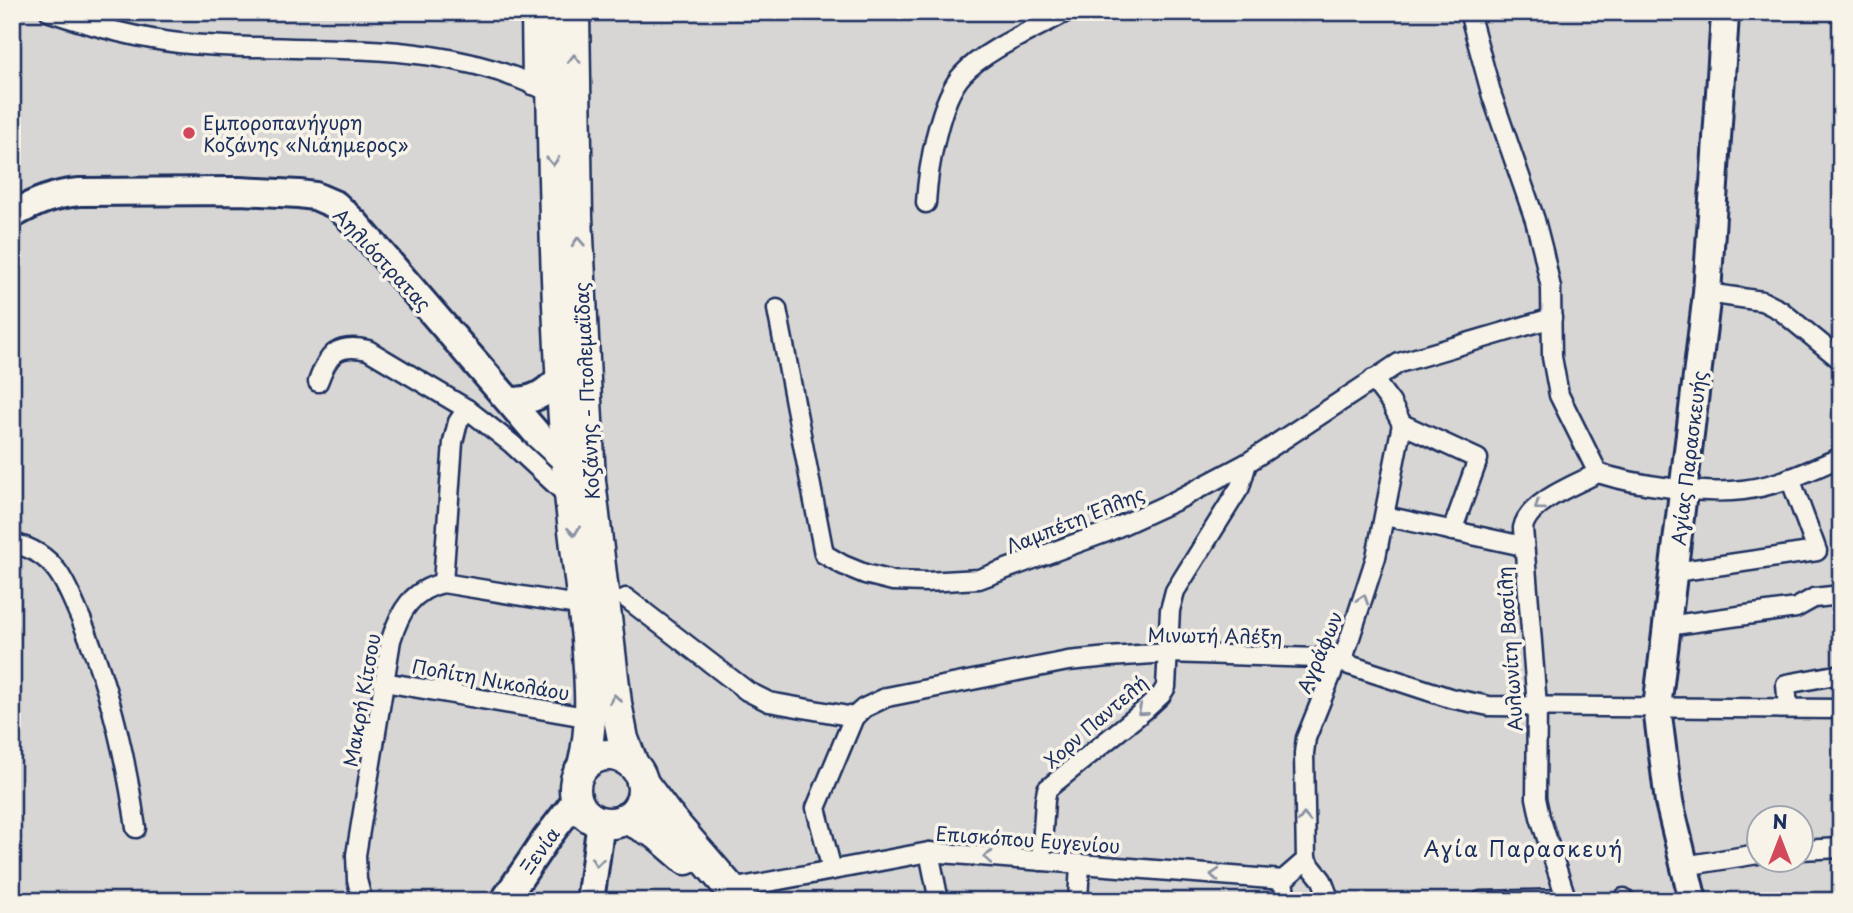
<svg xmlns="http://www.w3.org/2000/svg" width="1853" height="913" viewBox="0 0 1853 913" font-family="'Playpen Sans',sans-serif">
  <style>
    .green { fill: #d7d6d4; stroke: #798299; stroke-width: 2; fill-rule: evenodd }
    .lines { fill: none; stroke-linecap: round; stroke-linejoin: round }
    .street-casing { stroke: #1b2f5e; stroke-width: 23 }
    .secondary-casing { stroke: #1b2f5e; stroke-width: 32 }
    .primary-casing { stroke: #1b2f5e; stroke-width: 35 }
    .street { stroke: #f7f3e8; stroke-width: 18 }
    .secondary { stroke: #f7f3e8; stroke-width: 26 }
    .primary { stroke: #f7f3e8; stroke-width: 30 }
    .oneway { stroke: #8991a3 }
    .poi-dot { fill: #d1495b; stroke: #f7f3e8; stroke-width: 2.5 }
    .labels { text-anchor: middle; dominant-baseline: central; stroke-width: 7; stroke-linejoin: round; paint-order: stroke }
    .poi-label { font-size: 19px; fill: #1b2f5e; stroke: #f7f3e8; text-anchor: start }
    .street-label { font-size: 19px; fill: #1b2f5e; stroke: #f7f3e8 }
    .neighbourhood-label { font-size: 21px; letter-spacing: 2px; fill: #1b2f5e; stroke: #f7f3e8 }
  </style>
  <rect width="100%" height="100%" fill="#f7f3e8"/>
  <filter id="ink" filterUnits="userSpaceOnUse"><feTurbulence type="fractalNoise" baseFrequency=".0143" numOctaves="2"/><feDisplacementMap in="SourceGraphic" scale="14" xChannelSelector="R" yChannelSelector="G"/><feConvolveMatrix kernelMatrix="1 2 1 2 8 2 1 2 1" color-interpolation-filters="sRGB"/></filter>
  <g filter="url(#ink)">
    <!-- green -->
    <path class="green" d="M12,12H1841V901H12ZM1758,818H1800V860H1758Z"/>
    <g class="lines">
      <!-- street casing -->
      <g class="street-casing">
        <g id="street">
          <path d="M50,12C92,26 135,38 179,43C311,56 436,31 559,97"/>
          <path d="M531,12L532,85"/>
          <path d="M1469,12L1492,96L1535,220L1543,251L1551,288L1552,357L1559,395L1598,473C1636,485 1704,495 1743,490C1777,486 1810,471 1841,457"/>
          <path d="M926,203C928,169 939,99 963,74C986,49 1036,29 1066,12"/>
          <path d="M1707,293L1762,301L1780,310L1841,360"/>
          <path d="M777,309L824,554L843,565L865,574L893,581L926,582L979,579L1107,532L1177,500L1247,463L1399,363L1552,318"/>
          <path d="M318,382C328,354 337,343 368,350L467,409L512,444L570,498"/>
          <path d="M1402,424L1478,459L1452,531"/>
          <path d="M1385,516L1523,546"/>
          <path d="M12,543C30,547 46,556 57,571C67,584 74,604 81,619C109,686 126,756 136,828"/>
          <path d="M1675,572L1817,551L1790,478"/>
          <path d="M443,583L453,442L458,422L467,409"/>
          <path d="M626,598L747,691L769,702L854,717"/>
          <path d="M1667,626L1796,608L1814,598L1841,595"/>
          <path d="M384,682L591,718"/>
          <path d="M1788,708L1786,684L1841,674"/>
          <path d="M1800,850L1841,848"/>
          <path d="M929,852L939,901"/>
          <path d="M1306,860L1322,880L1330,901"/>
          <path d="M1041,861L1045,800L1047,789L1146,709L1161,695L1166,687L1170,610L1175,591L1240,487L1247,463"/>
          <path d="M1684,866L1758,854"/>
          <path d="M832,870L816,808L854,717L864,708L887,697L1068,661L1109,657L1168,653L1318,658L1337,661L1450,698L1489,706L1841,709"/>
          <path d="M731,889L929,852L1283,880"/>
          <path d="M1624,898L1625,901"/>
          <path d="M362,899L357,880L356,855L391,640C400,611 412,590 443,583L584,606"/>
          <path d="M1078,901L1080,864"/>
          <path d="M1286,901L1283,880L1306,860L1304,753L1306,738L1337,661L1345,653L1376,557L1402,424L1391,403L1373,379"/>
          <path d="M1481,901L1566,899"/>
          <path d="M1567,901L1540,817L1536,798L1537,706L1523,528C1528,502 1576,484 1598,473"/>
        </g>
      </g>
      <!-- secondary casing -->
      <g class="secondary-casing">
        <g id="secondary">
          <path d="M12,215C35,202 54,194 80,192L239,191L299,194L315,196L336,205L355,223L538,435L578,472"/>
          <path d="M511,401C534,401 546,394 562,376"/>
          <path d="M504,901L546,839L576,800"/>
          <path d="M590,901L601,822"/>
          <path d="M1693,901L1669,802L1657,708L1707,293L1725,15"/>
        </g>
      </g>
      <!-- primary casing -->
      <g class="primary-casing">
        <g id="primary">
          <path d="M551,12C553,163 556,314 567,464C572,523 581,581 587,639C590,682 594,723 583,766"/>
          <path d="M574,12L577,217L590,481L616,703L623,739L633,765"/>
          <circle cx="609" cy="789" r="34"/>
          <path d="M642,782L666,814L741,901"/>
          <path d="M626,818L657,834L686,859"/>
        </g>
      </g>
      <!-- street -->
      <use href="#street" class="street"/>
      <!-- secondary -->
      <use href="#secondary" class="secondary"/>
      <!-- primary -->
      <use href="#primary" class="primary"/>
    </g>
    <!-- one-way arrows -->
    <defs><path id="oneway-chevron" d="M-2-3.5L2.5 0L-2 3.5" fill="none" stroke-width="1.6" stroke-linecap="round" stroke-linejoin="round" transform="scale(1.75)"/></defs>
    <g class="oneway">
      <use href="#oneway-chevron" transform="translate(574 59) rotate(-90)"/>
      <use href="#oneway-chevron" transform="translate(553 161) rotate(88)"/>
      <use href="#oneway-chevron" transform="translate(578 242) rotate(-93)"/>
      <use href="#oneway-chevron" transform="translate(1539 506) rotate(144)"/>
      <use href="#oneway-chevron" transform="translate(574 531) rotate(83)"/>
      <use href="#oneway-chevron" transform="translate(1363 599) rotate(-72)"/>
      <use href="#oneway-chevron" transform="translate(615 699) rotate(-98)"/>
      <use href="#oneway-chevron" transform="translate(1142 711) rotate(140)"/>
      <use href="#oneway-chevron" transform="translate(1304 818) rotate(-91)"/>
      <use href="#oneway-chevron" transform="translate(988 857) rotate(-175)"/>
      <use href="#oneway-chevron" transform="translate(597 862) rotate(97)"/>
      <use href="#oneway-chevron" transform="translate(1215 875) rotate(-176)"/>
    </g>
  </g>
  <!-- markers -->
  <circle class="poi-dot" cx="189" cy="133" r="7"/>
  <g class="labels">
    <!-- poi labels -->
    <g class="poi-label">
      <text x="203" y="122">Εμποροπανήγυρη<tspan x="203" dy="22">Κοζάνης «Νιάημερος»</tspan></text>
    </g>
    <!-- street labels -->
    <g class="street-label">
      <text transform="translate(383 259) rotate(47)">Αηλιόστρατας</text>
      <text transform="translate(586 391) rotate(-93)">Κοζάνης - Πτολεμαΐδας</text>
      <text transform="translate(1688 458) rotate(-83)">Αγίας Παρασκευής</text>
      <text transform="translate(1075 519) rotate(-22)">Λαμπέτη Έλλης</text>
      <text transform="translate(1215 635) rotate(1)">Μινωτή Αλέξη</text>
      <text transform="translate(1509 649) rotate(-94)">Αυλωνίτη Βασίλη</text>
      <text transform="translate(1319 652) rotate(-67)">Αγράφων</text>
      <text transform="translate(491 679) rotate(10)">Πολίτη Νικολάου</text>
      <text transform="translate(361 700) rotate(-80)">Μακρή Κίτσου</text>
      <text transform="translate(1095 721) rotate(-41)">Χορν Παντελή</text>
      <text transform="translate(1028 839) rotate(4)">Επισκόπου Ευγενίου</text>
      <text transform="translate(539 850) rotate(-54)">Ξενία</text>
    </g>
    <!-- neighbourhood labels -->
    <g class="neighbourhood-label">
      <text x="1524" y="848">Αγία Παρασκευή</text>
    </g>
  </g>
  <!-- margin -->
  <rect width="1853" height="913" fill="none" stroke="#f7f3e8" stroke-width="42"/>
  <rect x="21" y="21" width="1811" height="871" fill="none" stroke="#1b2f5e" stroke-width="2.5" filter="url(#ink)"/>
  <!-- north arrow -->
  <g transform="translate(1780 839)"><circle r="33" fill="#f7f3e8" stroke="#9fa5b1" stroke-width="2"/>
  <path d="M0-5L12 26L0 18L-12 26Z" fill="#d1495b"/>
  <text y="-10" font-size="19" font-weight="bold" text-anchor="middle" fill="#1b2f5e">N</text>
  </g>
</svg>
